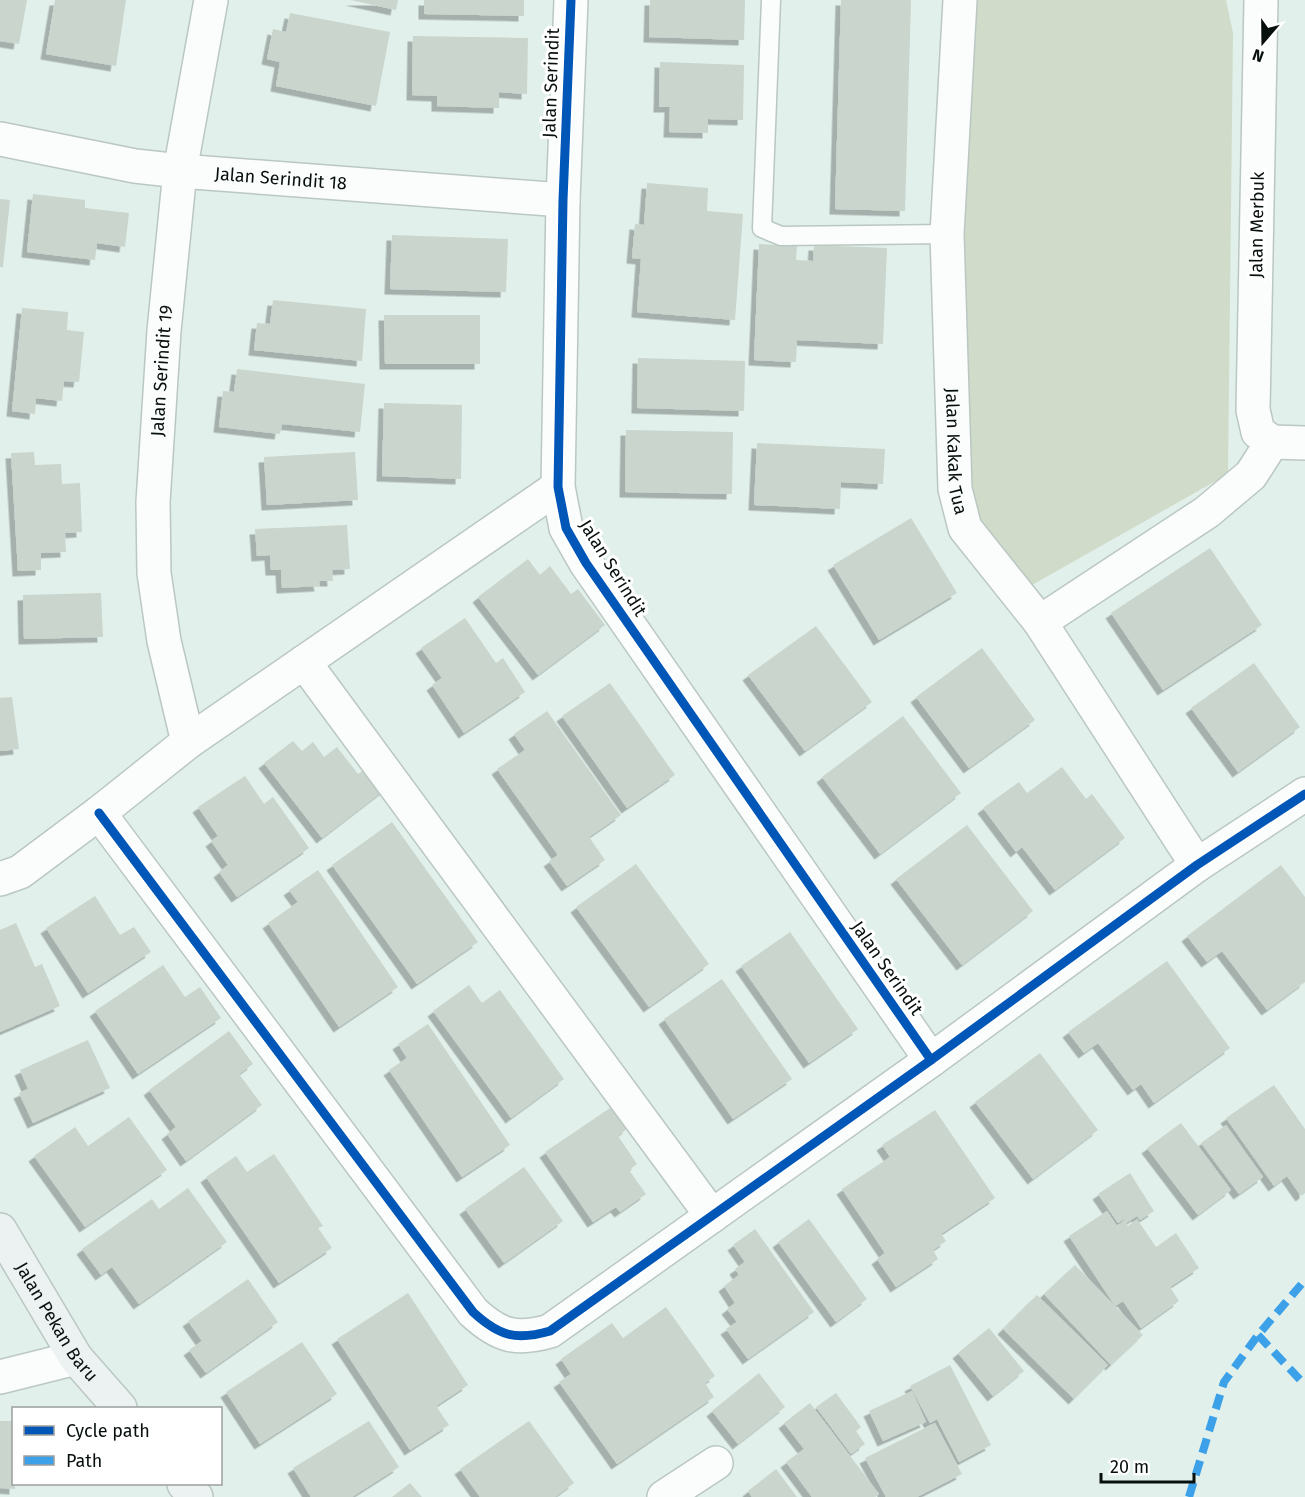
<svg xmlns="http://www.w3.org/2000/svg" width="1305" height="1497" viewBox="0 0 1305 1497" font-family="'Fira Sans',sans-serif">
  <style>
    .green { fill: #d0dbca }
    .building { fill: #c9d5cd; filter: url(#shadow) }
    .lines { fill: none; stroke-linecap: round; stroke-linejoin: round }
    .lane-casing { stroke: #bbc7c2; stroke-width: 21 }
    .street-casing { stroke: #bbc7c2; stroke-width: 36 }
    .secondary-casing { stroke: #bbc7c2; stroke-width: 36 }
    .lane { stroke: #fafdfc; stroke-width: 18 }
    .street { stroke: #fafdfc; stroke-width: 33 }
    .secondary { stroke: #ecf2f1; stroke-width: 33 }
    .quiet { stroke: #3ca1e9; stroke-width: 8; stroke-dasharray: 15 8; stroke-linecap: butt }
    .cycleway-casing { stroke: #fff; stroke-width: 13 }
    .cycleway { stroke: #0057b8; stroke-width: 9 }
    .labels { text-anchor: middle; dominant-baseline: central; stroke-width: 6; stroke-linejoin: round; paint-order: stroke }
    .street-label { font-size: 18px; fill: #07100d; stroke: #fff }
  </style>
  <defs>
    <filter id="shadow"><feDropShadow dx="-5.5" dy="5.5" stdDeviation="0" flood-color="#0004"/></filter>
  </defs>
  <rect width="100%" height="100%" fill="#e1f0ea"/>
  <!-- green -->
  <path class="green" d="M976,0H1226L1233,33L1228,474L1025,589L960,498V213Z"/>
  <!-- building -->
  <g class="building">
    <path d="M0,0H27L19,44L0,41Z"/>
    <path d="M55,0H126L116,66L46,54Z"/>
    <path d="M351,0H398L396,10Z"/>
    <path d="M424,0H524V16L424,14Z"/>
    <path d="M650,0H745L744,40L649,37Z"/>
    <path d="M841,0H911L905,211L835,209Z"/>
    <path d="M290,13L390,32L376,106L276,86L280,62L267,59L273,29L286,32Z"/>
    <path d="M413,36L528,38L527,94L499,92V108L437,106V96L412,95Z"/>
    <path d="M660,62L744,65L743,120L708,119V133L669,132L670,107H659Z"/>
    <path d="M647,183L708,188L707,211L743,214L735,320L637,312L641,259L632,258L635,224L644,225Z"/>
    <path d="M33,194L85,200V208L129,213L125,247L97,243L95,260L27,252Z"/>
    <path d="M0,199L10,200L3,267H0Z"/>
    <path d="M392,235L508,239L506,292L390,289Z"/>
    <path d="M759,244L797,246L796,260L813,261L814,245L887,248L883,344L797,340L796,362L754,360Z"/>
    <path d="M273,300L366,309L362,361L254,350L257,323L270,324Z"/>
    <path d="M22,308L68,312L67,330L84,332L79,382L64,381L62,401L36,398L35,414L12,411Z"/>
    <path d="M384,315H480V364H385Z"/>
    <path d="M638,358L745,361L744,411L637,408Z"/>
    <path d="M237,369L365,384L360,432L282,424L280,434L219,427L223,391L234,392Z"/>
    <path d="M384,403L462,405L461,479L382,476Z"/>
    <path d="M626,430L733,432L732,494L625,492Z"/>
    <path d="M757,443L885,449L883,484L841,482L840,509L754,505Z"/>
    <path d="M34,452L35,465L61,464L62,484L80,483L82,532L65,533L66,552L41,553V570L18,571L11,453Z"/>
    <path d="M355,452L358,500L267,505L264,457Z"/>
    <path d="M911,518L957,593L879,640L833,565Z"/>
    <path d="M347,525L350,569L332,570L333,581H319L320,586L282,588L281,570H271L270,555L257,556L255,529Z"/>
    <path d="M1210,548L1262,625L1163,690L1111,613Z"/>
    <path d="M528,559L540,575L550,566L571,594L578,589L605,625L538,675L478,597Z"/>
    <path d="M101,593L103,637L24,639L23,595Z"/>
    <path d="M465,618L496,663L503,658L525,692L464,733L432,685L442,678L421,648Z"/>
    <path d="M816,626L872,702L805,751L748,675Z"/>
    <path d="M982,648L1035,720L969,768L916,697Z"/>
    <path d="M1254,663L1300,727L1238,772L1191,708Z"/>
    <path d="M610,683L675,775L627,808L562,716Z"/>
    <path d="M12,697L19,749L0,751V698Z"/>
    <path d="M547,711L621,815L589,837L605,860L567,886L549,861L558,855L497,769L525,750L514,734Z"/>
    <path d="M903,716L961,793L880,854L822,777Z"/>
    <path d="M293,741L302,751L313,742L324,757L337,747L358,774L370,765L387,788L322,838L264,763Z"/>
    <path d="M1062,767L1086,799L1092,794L1125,838L1055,890L1022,847L1016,852L983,808L1019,782L1027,793Z"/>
    <path d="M245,776L264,804L273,797L309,848L237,897L219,872L228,865L211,841L218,836L198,807Z"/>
    <path d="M392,822L478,942L417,984L332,865Z"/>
    <path d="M967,825L1033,911L962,965L896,879Z"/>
    <path d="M636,864L709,964L649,1007L576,907Z"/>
    <path d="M1281,865L1305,897V982L1267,1010L1222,951L1207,962L1187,936Z"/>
    <path d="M318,870L398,987L339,1027L268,923L298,902L289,890Z"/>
    <path d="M95,896L120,935L134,927L151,952L88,993L46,928Z"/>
    <path d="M16,923L35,967L42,964L60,1006L0,1032V930Z"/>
    <path d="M790,932L858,1029L809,1063L741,966Z"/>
    <path d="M1167,961L1230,1048L1154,1103L1141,1084L1133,1090L1098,1043L1084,1053L1068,1032Z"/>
    <path d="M163,965L185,997L200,987L221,1018L138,1074L95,1011Z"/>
    <path d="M722,979L792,1079L733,1119L664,1019Z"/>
    <path d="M469,985L482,1003L500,990L564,1079L511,1118L433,1011Z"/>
    <path d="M428,1024L510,1145L462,1177L389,1070L407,1058L398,1044Z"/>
    <path d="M229,1031L253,1064L239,1074L262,1105L186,1161L167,1134L176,1127L149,1090Z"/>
    <path d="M88,1040L110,1088L33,1123L19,1093L28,1089L20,1070Z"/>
    <path d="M1040,1053L1098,1130L1033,1179L975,1102Z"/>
    <path d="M1274,1085L1305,1129V1193L1301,1196L1287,1176L1274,1186L1226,1118Z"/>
    <path d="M613,1106L628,1128L618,1136L637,1164L629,1170L646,1194L620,1212L616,1207L593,1222L545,1152Z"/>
    <path d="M935,1110L995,1198L941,1234L946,1241L933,1250L938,1259L896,1287L877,1259L885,1253L842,1189L890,1157L882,1145Z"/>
    <path d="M129,1117L167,1170L85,1227L34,1156L75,1127L88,1146Z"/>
    <path d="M1181,1123L1231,1190L1198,1215L1147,1148Z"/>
    <path d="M1226,1125L1263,1177L1239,1194L1201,1143Z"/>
    <path d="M274,1154L323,1226L318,1228L332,1248L279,1283L206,1177L236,1156L247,1172Z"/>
    <path d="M524,1167L563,1221L504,1263L465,1209Z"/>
    <path d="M1130,1173L1154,1211L1140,1220L1137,1216L1126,1223L1128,1226L1137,1219L1156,1247L1176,1233L1199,1268L1170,1287L1179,1301L1141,1328L1123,1301L1115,1306L1069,1236L1107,1211L1117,1226L1125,1220L1124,1219L1118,1223L1098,1194Z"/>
    <path d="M188,1188L227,1242L139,1304L112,1267L101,1275L82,1249L152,1199L159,1209Z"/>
    <path d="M809,1219L867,1299L836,1322L778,1242Z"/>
    <path d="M755,1229L814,1312L748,1359L726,1329L737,1322L727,1309L735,1303L724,1286L739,1275L735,1269L745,1262L733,1245Z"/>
    <path d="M1075,1265L1143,1335L1111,1365L1044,1294Z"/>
    <path d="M248,1279L278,1322L206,1373L189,1350L202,1341L188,1321Z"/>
    <path d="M408,1293L468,1385L436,1406L449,1425L410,1450L337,1339Z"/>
    <path d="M1037,1295L1108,1365L1074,1399L1003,1329Z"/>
    <path d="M666,1307L715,1376L705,1383L714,1397L617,1464L559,1382L571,1374L561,1359L612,1323L623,1338Z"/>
    <path d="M989,1328L1024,1371L993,1396L958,1353Z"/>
    <path d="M302,1342L337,1394L260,1444L226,1392Z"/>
    <path d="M950,1365L991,1445L959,1462L937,1419L930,1423L910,1386Z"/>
    <path d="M759,1373L785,1407L738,1444L712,1411Z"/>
    <path d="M912,1391L926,1422L883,1441L869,1411Z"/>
    <path d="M836,1393L861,1427L856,1431L865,1444L851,1454L816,1407Z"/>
    <path d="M810,1403L879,1494L875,1497H812L786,1462L804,1449L784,1423Z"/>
    <path d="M0,1421H14L15,1489L0,1488Z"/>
    <path d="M369,1421L399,1467L352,1497H311L293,1468Z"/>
    <path d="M529,1421L574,1483L555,1497H480L460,1469Z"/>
    <path d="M935,1423L962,1474L917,1497H886L865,1458Z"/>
    <path d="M776,1469L797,1497H752L748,1491Z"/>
    <path d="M410,1483L422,1497H392Z"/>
  </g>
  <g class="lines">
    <!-- lane casing -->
    <g class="lane-casing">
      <path id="lane" d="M771,0L762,228L781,236L947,234"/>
    </g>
    <!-- street casing -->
    <g class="street-casing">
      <g id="street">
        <path d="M571,0L563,200L558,487L566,528L586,563L931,1060"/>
        <path id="s1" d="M960,0L947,234L955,489L965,528L1040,622L1197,865"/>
        <path d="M1261,0L1253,410L1258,432L1272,442L1305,443"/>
        <path id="s2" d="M0,139L135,166L180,171L563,200"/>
        <path d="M1040,622L1207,512L1251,475L1272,442"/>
        <path d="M304,662L712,1216"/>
        <path id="s3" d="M188,742L164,641L154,573L153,502L164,331L180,171L211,0"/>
        <path d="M99,813L473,1312C499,1336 516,1341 550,1331L931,1060L1197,865L1305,794"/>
        <path d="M0,879L20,872L99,813L188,742L558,487"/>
        <path d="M0,1377L76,1358"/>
        <path d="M664,1497L716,1463"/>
      </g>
    </g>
    <!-- secondary casing -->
    <g class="secondary-casing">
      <g id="secondary">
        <path id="s4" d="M0,1230L76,1358L120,1408"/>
        <path d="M184,1484L196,1497"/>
      </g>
    </g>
    <!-- lane -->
    <use href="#lane" class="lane"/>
    <!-- street -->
    <use href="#street" class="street"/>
    <!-- secondary -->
    <use href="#secondary" class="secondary"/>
    <!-- quiet -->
    <g class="quiet">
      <path d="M1258,1335L1305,1385"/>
      <path d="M1189,1497L1224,1382L1258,1335L1305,1280"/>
    </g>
    <!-- cycleway casing -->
    <g class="cycleway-casing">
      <g id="cycleway">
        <path d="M571,0L563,200L558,487L566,528L586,563L931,1060"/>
        <path d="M99,813L473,1312C499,1336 516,1341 550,1331L931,1060L1197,865L1305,794"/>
      </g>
    </g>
    <!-- cycleway -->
    <use href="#cycleway" class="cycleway"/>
  </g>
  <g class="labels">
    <!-- street labels -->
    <g class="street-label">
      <text transform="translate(551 83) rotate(-88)">Jalan Serindit</text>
      <text stroke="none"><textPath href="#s2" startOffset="284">Jalan Serindit 18</textPath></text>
      <text transform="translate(1257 225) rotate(-89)">Jalan Merbuk</text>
      <text stroke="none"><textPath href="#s3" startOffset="375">Jalan Serindit 19</textPath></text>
      <text stroke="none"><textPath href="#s1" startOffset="452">Jalan Kakak Tua</textPath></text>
      <text transform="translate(613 568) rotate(58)">Jalan Serindit</text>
      <text transform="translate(887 968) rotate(55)">Jalan Serindit</text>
      <text stroke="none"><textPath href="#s4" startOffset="108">Jalan Pekan Baru</textPath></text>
    </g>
  </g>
  <!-- legend -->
  <rect x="12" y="1407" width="210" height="78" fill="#ffffff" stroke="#9c9f9e" stroke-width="1.5"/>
  <rect x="24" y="1426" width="30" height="9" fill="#0057b8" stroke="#9c9f9e" stroke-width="1.5"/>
  <text x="66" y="1437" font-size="18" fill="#07100d">Cycle path</text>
  <rect x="24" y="1456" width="30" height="9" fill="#3ca1e9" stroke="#9c9f9e" stroke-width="1.5"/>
  <text x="66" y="1467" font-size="18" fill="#07100d">Path</text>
  <!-- north arrow -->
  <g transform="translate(1263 42) rotate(200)" stroke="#ffffff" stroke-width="4.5" paint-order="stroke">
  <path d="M0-4.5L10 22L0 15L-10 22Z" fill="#07100d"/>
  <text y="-9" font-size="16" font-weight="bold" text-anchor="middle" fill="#07100d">N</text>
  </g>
  <!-- scale -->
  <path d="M1101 1473v9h93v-9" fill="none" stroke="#07100d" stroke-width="3"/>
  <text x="1110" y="1473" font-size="18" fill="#07100d" stroke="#ffffff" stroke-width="4.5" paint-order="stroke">20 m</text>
</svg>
